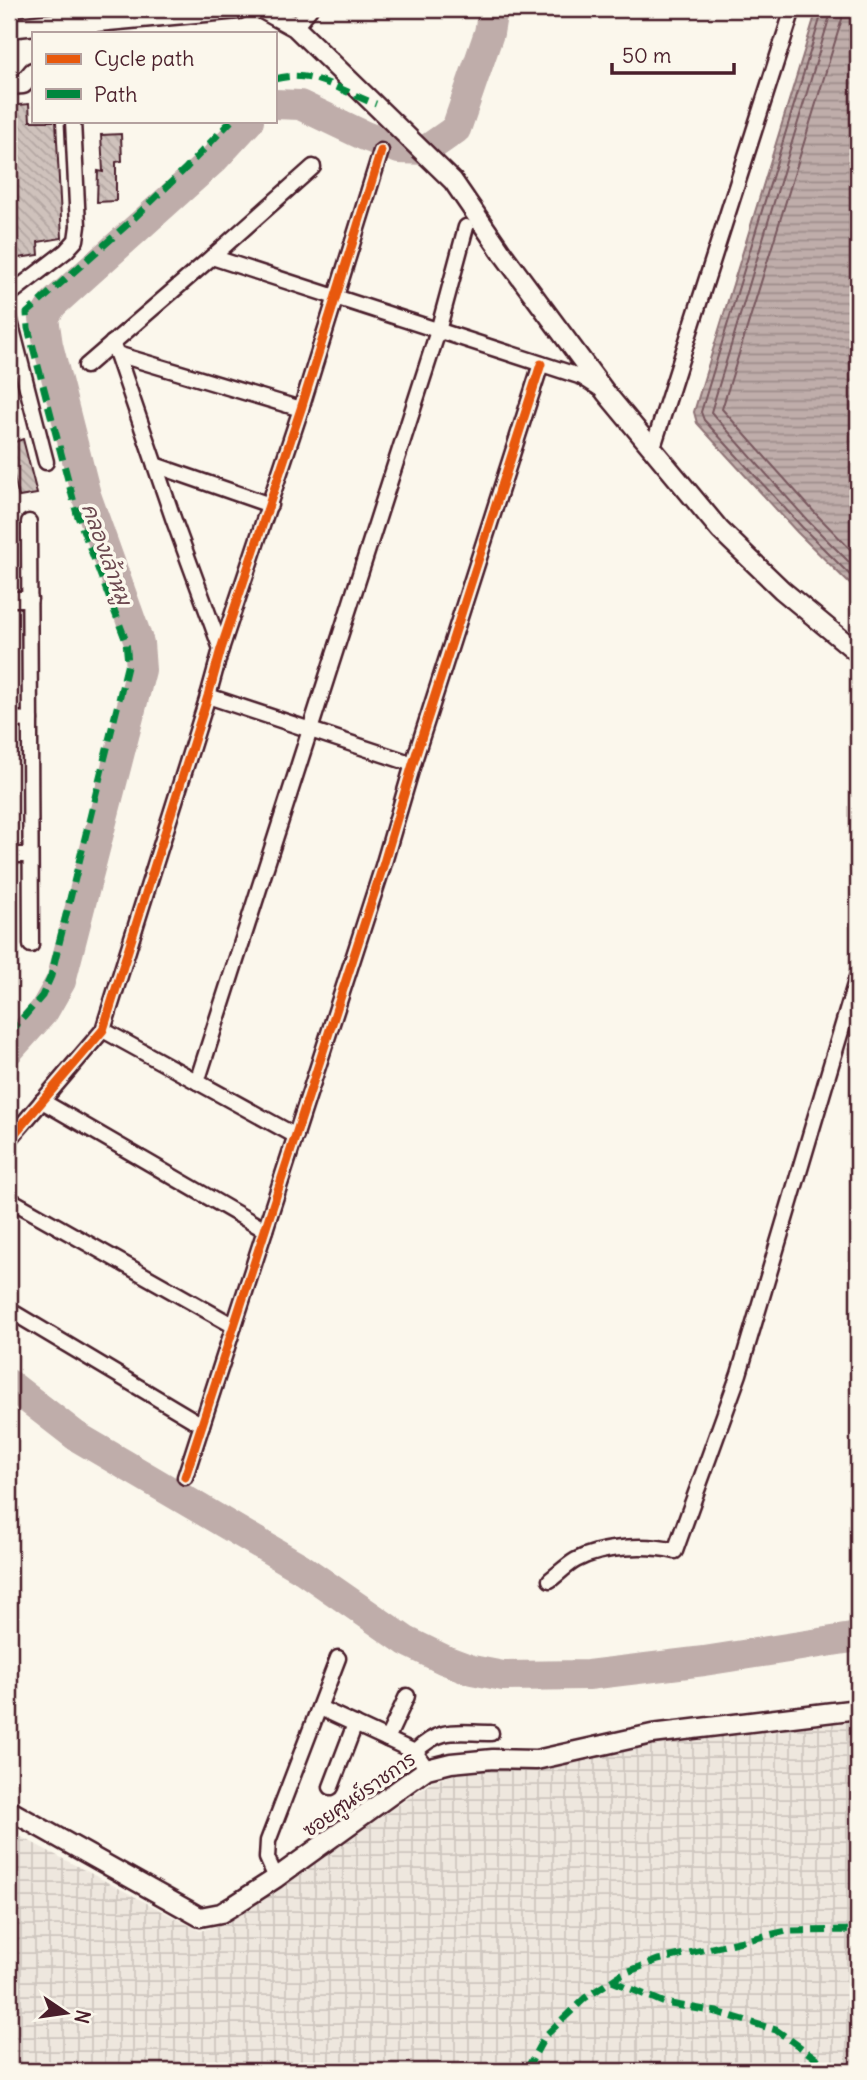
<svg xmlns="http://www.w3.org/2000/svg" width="867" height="2080" viewBox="0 0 867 2080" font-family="Delius,'Playpen Sans Thai',sans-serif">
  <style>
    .industrial { fill: url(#industrial-grid) }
    .water { fill: url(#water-rules); stroke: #907477; stroke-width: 2 }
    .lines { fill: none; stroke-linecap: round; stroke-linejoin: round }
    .shore { stroke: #79585e; stroke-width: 2 }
    .river { stroke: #bfadaa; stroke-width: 30 }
    .building { fill: url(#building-back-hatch); stroke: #4a1f2b; stroke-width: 2 }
    .minor-casing { stroke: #4a1f2b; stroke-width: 19 }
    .tertiary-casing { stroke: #4a1f2b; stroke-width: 23 }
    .minor { stroke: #fbf7ec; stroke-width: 14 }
    .tertiary { stroke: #fbf7ec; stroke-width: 18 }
    .quiet { stroke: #00873e; stroke-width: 7; stroke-dasharray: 14 7; stroke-linecap: butt }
    .cycleway-casing { stroke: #fbf7ec; stroke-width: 13 }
    .cycleway { stroke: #e8590c; stroke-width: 9 }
    .labels { text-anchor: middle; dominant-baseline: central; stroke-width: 7; stroke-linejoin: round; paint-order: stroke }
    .street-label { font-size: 19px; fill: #4a1f2b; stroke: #fbf7ec }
    .water-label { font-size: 21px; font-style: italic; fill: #6d4a51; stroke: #fbf7ec }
  </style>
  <defs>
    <pattern id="industrial-grid" width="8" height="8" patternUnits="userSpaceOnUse" patternTransform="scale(1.75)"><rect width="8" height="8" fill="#eee7de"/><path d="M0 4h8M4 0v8" fill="none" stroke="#cec6bf"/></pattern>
    <pattern id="water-rules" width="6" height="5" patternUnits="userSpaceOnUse" patternTransform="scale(1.75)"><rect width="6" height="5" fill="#bfadaa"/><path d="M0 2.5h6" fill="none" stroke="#9d8c8b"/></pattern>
    <pattern id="building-back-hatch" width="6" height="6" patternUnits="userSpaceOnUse" patternTransform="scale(1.75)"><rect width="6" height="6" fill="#cfc2bc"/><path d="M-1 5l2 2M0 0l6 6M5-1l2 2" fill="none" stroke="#b3a6a2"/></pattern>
  </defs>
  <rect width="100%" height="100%" fill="#fbf7ec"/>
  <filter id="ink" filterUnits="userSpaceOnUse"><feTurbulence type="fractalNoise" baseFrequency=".0143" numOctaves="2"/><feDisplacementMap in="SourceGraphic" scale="14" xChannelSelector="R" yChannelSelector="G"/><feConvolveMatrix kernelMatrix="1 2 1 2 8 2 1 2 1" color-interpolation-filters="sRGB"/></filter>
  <g filter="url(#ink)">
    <!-- industrial -->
    <path class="industrial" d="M858,1715V2071H9V1859L16,1834L200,1931L227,1923L432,1782L478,1766Z"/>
    <!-- water -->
    <path class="water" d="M817,9H858V592L797,532L697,423L694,412Z"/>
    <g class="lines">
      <!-- shore -->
      <g class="shore">
        <path d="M823,9L701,412L704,420L802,527L858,583"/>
        <path d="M832,9L711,412L808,521L858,571"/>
        <path d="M843,9L842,19L722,409L816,514L858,557"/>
      </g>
      <!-- river -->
      <g class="river">
        <path d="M275,104L300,105L365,136L399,149L426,150L456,129L489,33L493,9"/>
        <path d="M9,1050L44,1011L61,981L141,670L139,643L86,495L48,345L44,318L53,304L214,159L249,121"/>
        <path d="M9,1384L76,1436L301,1568L406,1641L445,1660L472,1670L503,1676L588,1675L704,1661L858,1637"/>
      </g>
    </g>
    <!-- building -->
    <g class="building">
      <path d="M29,104L30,121H56L62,238L38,242L39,255L18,258L16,189L9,135H11L9,106Z"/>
      <path d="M121,134L122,161L116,162V201L97,202L98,171L103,172L101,135Z"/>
      <path d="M23,439L37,494L19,497L12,469L9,470V444Z"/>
    </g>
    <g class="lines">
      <!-- minor casing -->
      <g class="minor-casing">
        <g id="minor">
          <path d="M295,27L310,9"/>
          <path d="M212,257L313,167"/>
          <path d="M9,295L66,251L76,240L78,226L73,121"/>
          <path d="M9,317L46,462"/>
          <path d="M112,343L117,354L173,518L221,649"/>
          <path d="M117,354L301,409"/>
          <path d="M86,366L212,257L582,377L599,388"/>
          <path d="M653,447L793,9"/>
          <path d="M155,465L270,505"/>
          <path d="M29,522L31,945"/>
          <path d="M9,599H30"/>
          <path d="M208,696L413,764"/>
          <path d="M9,719L30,720"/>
          <path d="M9,855H30"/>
          <path d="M103,1030L296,1136"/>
          <path d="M197,1082L438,331L466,227"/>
          <path d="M42,1101L265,1230"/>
          <path d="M9,1140L103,1030L208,696L221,649L301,409L381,151"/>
          <path d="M9,1199L234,1326"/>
          <path d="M9,1310L202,1425"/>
          <path d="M185,1477L383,866L413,764L541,364"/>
          <path d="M550,1580C558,1574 567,1565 576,1560C602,1546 647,1544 675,1551L739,1374L858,974"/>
          <path d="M320,1708L415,1752L427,1769"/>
          <path d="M387,1739L407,1696"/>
          <path d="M415,1752C441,1726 457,1733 491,1733"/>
          <path d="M331,1787L355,1724"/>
          <path d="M276,1878L267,1858L268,1841L338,1658"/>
        </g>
      </g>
      <!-- tertiary casing -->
      <g class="tertiary-casing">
        <g id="tertiary">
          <path d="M262,9L295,27L453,181L503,254L606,393L720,530L782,590L858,653"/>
          <path d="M9,28L82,20"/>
          <path d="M67,33L75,24L239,9"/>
          <path d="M9,85L23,84L33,72"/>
          <path d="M9,1810L200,1917L221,1913L236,1904L276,1878L427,1769L451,1763L493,1759L536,1760L652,1734L858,1709"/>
        </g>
      </g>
      <!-- minor -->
      <use href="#minor" class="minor"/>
      <!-- tertiary -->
      <use href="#tertiary" class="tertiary"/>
      <!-- quiet -->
      <g class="quiet">
        <path d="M275,79C312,68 342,92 376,104"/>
        <path d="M9,1034L42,996L51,976L128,663L126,641L77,514L28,328L27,313L129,223L186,168L231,121"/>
        <path d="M612,1981L665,2003L717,2012L776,2030L834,2071"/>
        <path d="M526,2071L545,2036L585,1998L622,1974L658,1960L787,1931L858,1930"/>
      </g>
      <!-- cycleway casing -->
      <g class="cycleway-casing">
        <g id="cycleway">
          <path d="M9,1140L103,1030L208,696L221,649L301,409L381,151"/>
          <path d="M185,1477L383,866L413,764L541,364"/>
        </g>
      </g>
      <!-- cycleway -->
      <use href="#cycleway" class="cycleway"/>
    </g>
  </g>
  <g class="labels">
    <!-- street labels -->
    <g class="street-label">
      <text transform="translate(359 1794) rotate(-35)">ซอยศูนย์ราชการ</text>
    </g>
    <!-- water labels -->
    <g class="water-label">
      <text transform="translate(107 554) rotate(70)">คลองเล้าหมู</text>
    </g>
  </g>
  <!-- margin -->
  <rect width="867" height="2080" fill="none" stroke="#fbf7ec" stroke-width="35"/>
  <rect x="18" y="18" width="832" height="2045" fill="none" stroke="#4a1f2b" stroke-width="2.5" filter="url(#ink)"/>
  <!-- legend -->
  <rect x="32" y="32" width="245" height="91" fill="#fbf7ec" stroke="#b4a19f" stroke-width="2"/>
  <rect x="46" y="54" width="35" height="10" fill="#e8590c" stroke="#b4a19f" stroke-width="2"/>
  <text x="94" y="66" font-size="21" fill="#4a1f2b">Cycle path</text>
  <rect x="46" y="89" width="35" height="10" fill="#00873e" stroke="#b4a19f" stroke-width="2"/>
  <text x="94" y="102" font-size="21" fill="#4a1f2b">Path</text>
  <!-- north arrow -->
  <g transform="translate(66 2013) rotate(103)" stroke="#fbf7ec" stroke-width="5" paint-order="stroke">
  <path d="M0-5L12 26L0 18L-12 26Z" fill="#4a1f2b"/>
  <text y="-10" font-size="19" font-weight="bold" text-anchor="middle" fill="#4a1f2b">N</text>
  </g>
  <!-- scale -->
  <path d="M612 63v10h122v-10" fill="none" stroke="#4a1f2b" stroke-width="3.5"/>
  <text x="622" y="63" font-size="21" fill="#4a1f2b" stroke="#fbf7ec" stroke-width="5" paint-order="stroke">50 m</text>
</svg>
